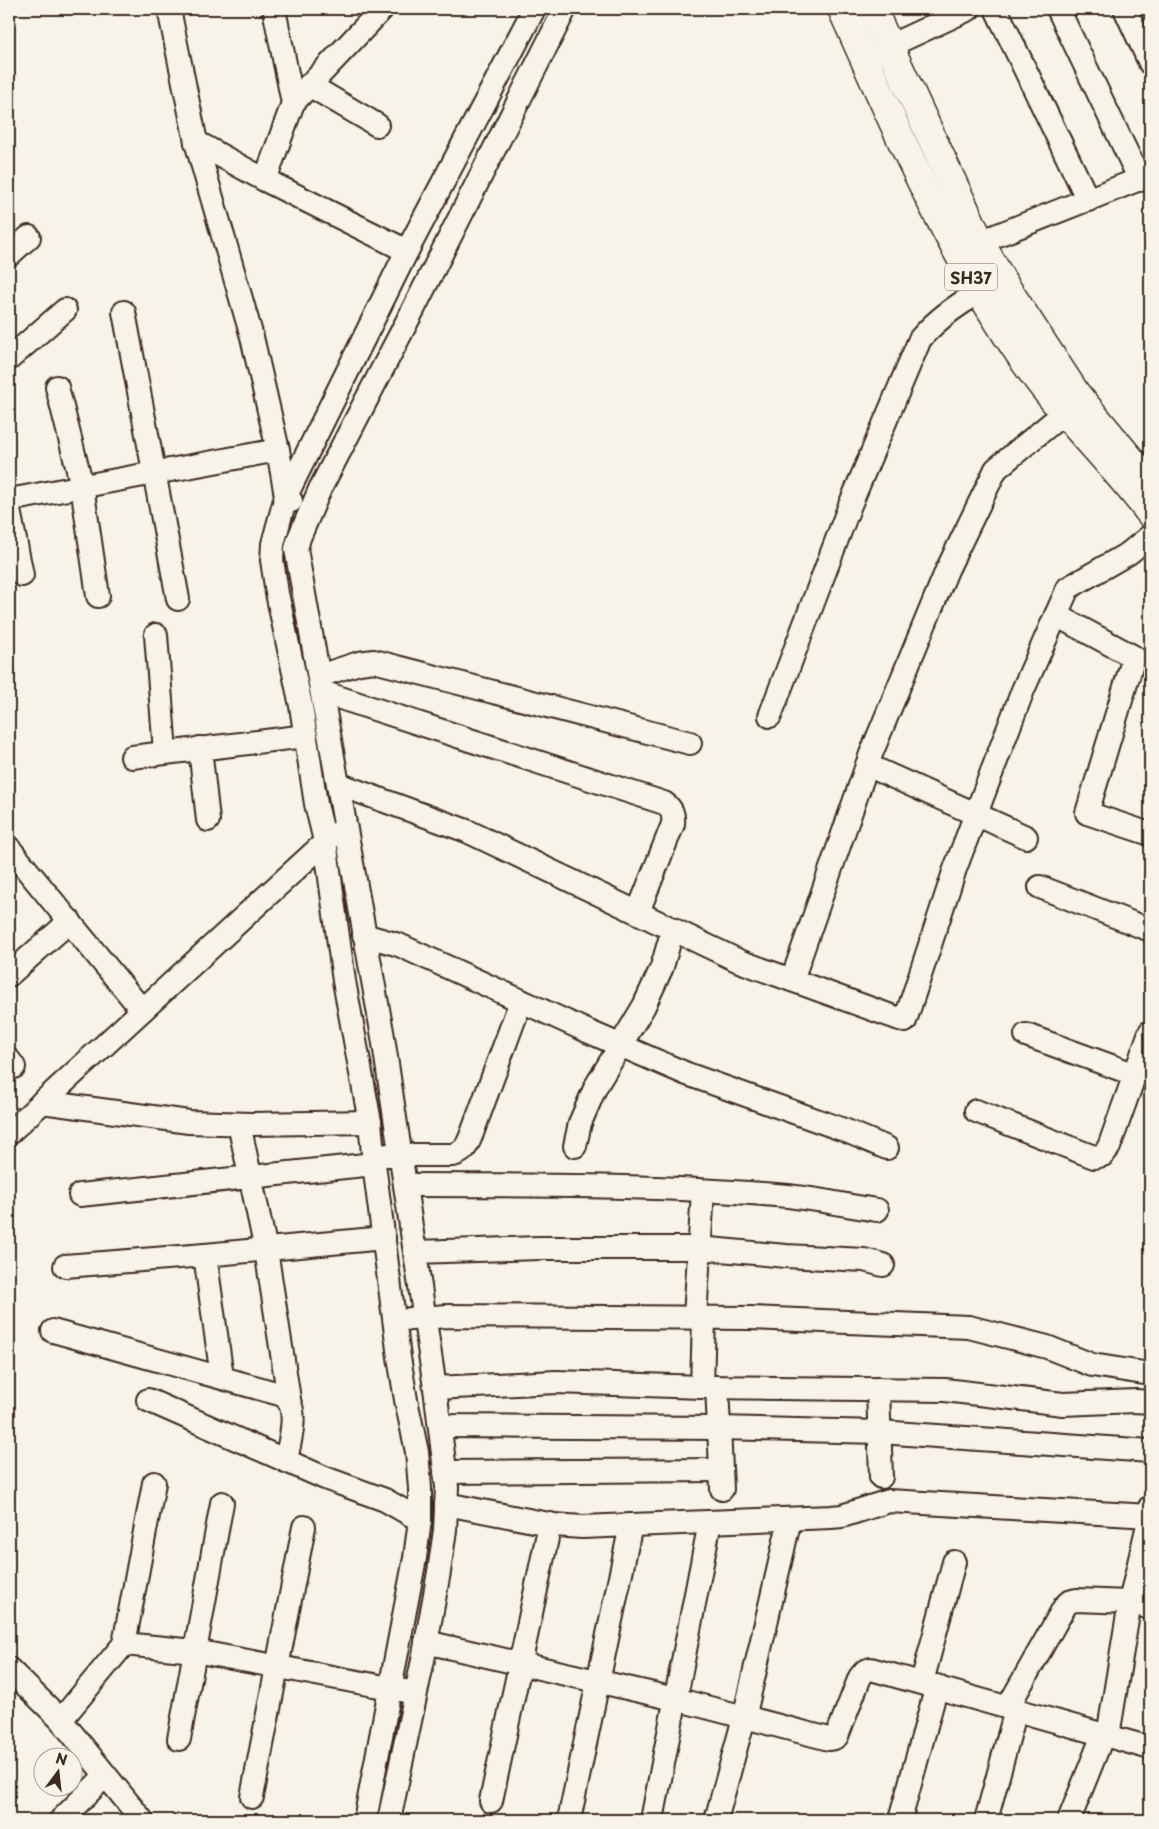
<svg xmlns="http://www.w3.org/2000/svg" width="1159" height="1829" viewBox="0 0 1159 1829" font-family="'Playpen Sans',sans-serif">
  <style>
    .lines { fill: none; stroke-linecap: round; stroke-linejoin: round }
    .minor-casing { stroke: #3b2a1e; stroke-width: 26 }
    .major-casing { stroke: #3b2a1e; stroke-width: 31 }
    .minor { stroke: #f7f3e8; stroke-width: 22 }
    .major { stroke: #f7f3e8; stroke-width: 28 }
    .labels { text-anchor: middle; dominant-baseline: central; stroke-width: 4; stroke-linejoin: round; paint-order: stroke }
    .shield { fill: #f7f3e8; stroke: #73665b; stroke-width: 1 }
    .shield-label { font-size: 16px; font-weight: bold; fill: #3b2a1e }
  </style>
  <rect width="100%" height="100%" fill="#f7f3e8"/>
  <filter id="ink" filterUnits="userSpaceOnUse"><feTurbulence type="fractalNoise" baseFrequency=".02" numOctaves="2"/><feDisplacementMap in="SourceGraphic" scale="10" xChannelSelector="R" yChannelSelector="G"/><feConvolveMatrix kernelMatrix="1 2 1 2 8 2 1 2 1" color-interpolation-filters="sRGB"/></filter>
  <g filter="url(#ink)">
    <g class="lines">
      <!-- minor casing -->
      <g class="minor-casing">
        <g id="minor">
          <path d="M169,9L196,142L252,337L278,450L286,496L291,501"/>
          <path d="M277,9L275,14L293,103"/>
          <path d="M996,9L1088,200"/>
          <path d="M1058,9L1140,180"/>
          <path d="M1125,9L1150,63"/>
          <path d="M874,53L969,9"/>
          <path d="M309,85L377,125"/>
          <path d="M196,142L265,180L407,251"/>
          <path d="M265,180L293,103L382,9"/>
          <path d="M980,242L1150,175"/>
          <path d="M9,255L29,237"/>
          <path d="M124,312L178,599"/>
          <path d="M9,359L65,310"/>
          <path d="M57,387L82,486L98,596"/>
          <path d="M9,500L278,450"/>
          <path d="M9,510L22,575"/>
          <path d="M1056,615L1134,657L1087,813L1150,834"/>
          <path d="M156,635L165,752"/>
          <path d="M319,676L359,663L374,661L690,743"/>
          <path d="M322,692L664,803C672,809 674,814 673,824L638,912"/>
          <path d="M770,716L850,505L920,339C940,315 967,298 995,284"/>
          <path d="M200,748L208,820"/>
          <path d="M132,757L306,736"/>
          <path d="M867,765L1026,837"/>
          <path d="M338,784L467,831L739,961L905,1021L955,869L1023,690L1068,588L1129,553L1150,536"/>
          <path d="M9,848L142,1010"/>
          <path d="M1040,887L1150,930"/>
          <path d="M364,935L399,945L587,1031L687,1074L844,1130L887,1148"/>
          <path d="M9,975L70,921"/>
          <path d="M792,980L871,754L947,570L996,469L1077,402"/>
          <path d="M1026,1035L1136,1075"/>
          <path d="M9,1060L14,1067"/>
          <path d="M42,1102L189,1122L251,1124L370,1122"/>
          <path d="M976,1111L1094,1157L1103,1155L1109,1147L1150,1032"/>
          <path d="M239,1124L266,1250L289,1399"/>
          <path d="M9,1133L334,834"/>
          <path d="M575,1146L580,1123L596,1086L644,1006L662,967L673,929"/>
          <path d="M387,1155H453C464,1152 467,1146 471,1136L521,1001"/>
          <path d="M405,1185C529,1185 653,1185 776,1195C809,1197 843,1205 877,1210"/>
          <path d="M80,1195L374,1164"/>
          <path d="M415,1252L539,1248H699L786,1256L864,1260L883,1265"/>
          <path d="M205,1255L222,1377"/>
          <path d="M65,1266L205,1255L384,1238"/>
          <path d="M695,1317L703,1191"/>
          <path d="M410,1319L447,1316L750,1318L969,1327L1047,1347L1092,1365L1150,1374"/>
          <path d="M53,1331L283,1395C301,1408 289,1442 286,1461"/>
          <path d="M702,1387L704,1318"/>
          <path d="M717,1387L722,1489"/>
          <path d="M435,1388L556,1382L702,1387L945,1390L1063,1404L1136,1401L1150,1402"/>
          <path d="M878,1389L881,1477"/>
          <path d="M148,1400L325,1478L385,1500L420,1520"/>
          <path d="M440,1426L719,1428L880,1432L1150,1451"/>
          <path d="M445,1472L721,1470"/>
          <path d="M154,1483L124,1644L195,1651L405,1691"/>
          <path d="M446,1504L554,1525L582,1527L831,1517L842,1516L889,1501L1150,1516"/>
          <path d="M1150,1507V1516L1130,1602L1108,1736L1150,1748"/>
          <path d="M426,1642L675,1699L829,1739L834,1738L837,1736L860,1677L865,1671L871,1669L1108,1736"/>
          <path d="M9,1669L61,1720L142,1820"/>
          <path d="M922,1682L954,1562"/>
          <path d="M1008,1707L1065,1606L1069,1602L1076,1600L1130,1602L1150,1608"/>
          <path d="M61,1720L124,1644"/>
          <path d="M179,1739L222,1503"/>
          <path d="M252,1797L304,1527"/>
          <path d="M491,1801L550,1524"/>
          <path d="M61,1820L105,1776"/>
          <path d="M365,1820L415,1558L420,1520V1488L417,1452L406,1400L399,1357L374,1164L370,1122L344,981L325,841L316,804L301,706L277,593L272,560L273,544L286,496L407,251L534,9"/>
          <path d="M389,1820L423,1660L439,1572L445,1530L447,1487L435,1388L383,1037L296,549L299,538L320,489L413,310L565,9"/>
          <path d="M569,1820L631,1525"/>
          <path d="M652,1820L710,1522"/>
          <path d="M716,1820L744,1718L790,1519"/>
          <path d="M900,1820L937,1686"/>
          <path d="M986,1820L1016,1710"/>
          <path d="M1069,1820L1103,1735"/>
        </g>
      </g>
      <!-- major casing -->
      <g class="major-casing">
        <g id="major">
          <path d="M842,9C896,129 949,253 1025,362C1062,416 1111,461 1150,513"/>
          <path d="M872,9L980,242L1002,281L1076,394L1150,483"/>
        </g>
      </g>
      <!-- minor -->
      <use href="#minor" class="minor"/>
      <!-- major -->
      <use href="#major" class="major"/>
    </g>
  </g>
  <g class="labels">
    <!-- shield labels -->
    <rect class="shield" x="945" y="263.5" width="52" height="27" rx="4"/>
    <g class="shield-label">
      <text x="971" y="277">SH37</text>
    </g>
  </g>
  <!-- margin -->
  <rect width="1159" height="1829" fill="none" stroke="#f7f3e8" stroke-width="30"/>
  <rect x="15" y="15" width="1129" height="1799" fill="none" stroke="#3b2a1e" stroke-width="2" filter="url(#ink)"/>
  <!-- north arrow -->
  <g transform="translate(58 1772) rotate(15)"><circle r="24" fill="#f7f3e8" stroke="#aca397"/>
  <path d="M0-4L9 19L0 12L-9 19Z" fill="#3b2a1e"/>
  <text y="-8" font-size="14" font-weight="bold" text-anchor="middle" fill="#3b2a1e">N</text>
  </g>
</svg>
